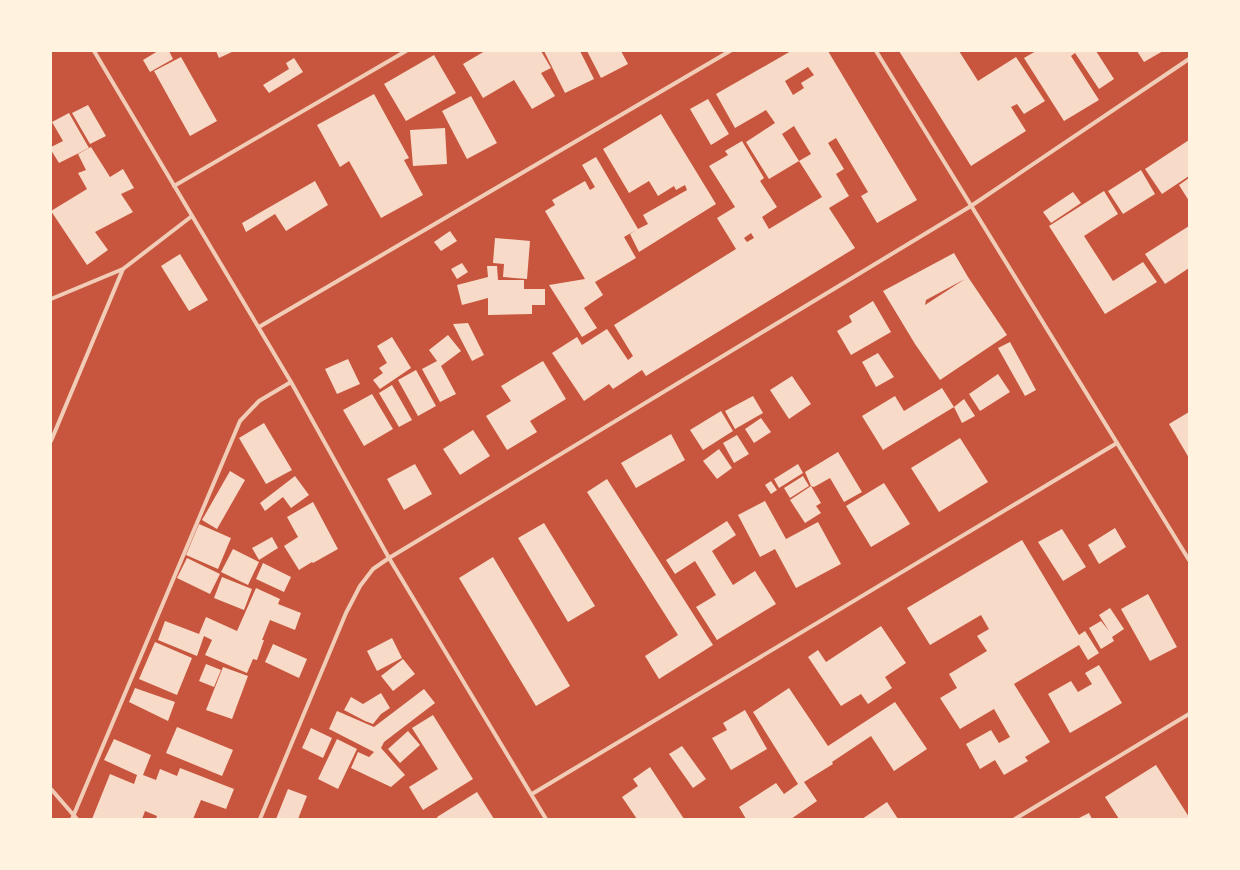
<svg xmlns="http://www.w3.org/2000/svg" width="1240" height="870" viewBox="0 0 1240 870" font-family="Manrope,sans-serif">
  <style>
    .building { fill: #f7dbc8; fill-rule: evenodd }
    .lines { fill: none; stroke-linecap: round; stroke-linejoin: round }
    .minor { stroke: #f1ccb7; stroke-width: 4 }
  </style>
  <rect width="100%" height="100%" fill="#c8553d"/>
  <!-- building -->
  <g class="building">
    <path d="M158,51H169L173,59L150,72L143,60Z"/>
    <path d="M216,51H234L219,58Z"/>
    <path d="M485,51H541L551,68L541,73L555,96L532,109L514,80L483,98L463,64Z"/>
    <path d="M544,51H580L594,79L565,93Z"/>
    <path d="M587,51H621L628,64L601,78Z"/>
    <path d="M791,51H828L917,200L877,223L861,196L868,192L836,138L828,143L844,169L836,174L849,196L829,208L855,248L646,376L642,370L613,389L609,384L584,401L552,353L577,337L582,345L607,329L628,360L633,356L614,325L736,249L717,218L735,207L709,166L728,155L725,151L742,141L764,178L760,181L777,207L762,217L769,229L822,197L799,161L811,154L794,126L782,134L799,161L769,179L746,142L775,123L766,110L735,128L716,94ZM808,67L814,75L801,83L804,88L793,95L785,81ZM751,233L754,238L747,242L744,238Z"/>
    <path d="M899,51H959L978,81L1016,57L1045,101L1024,114L1017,104L1011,107L1026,131L971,166Z"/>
    <path d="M1036,51H1096L1114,79L1099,89L1075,53L1071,56L1099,100L1064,121L1024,58Z"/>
    <path d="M1137,51H1163L1144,62Z"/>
    <path d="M434,55L456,93L406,121L384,84Z"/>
    <path d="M181,57L217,121L190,136L154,71Z"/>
    <path d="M294,58L303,72L269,93L263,85L289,69L286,63Z"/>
    <path d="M374,94L409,158L404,160L423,195L381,218L349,161L340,167L317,125Z"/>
    <path d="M471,96L497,143L467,159L442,111Z"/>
    <path d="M708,99L729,134L711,145L690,109Z"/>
    <path d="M88,105L106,136L90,144L72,113Z"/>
    <path d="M69,113L89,148L59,163L51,150V147L63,141L52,122Z"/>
    <path d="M661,114L716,204L639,252L630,234L636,230L624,237L636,258L595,282L603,295L584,308L597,328L582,337L549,285L585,279L545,211L555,205L552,200L585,181L590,190L595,187L582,165L596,157L638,229L648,224L643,215L687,190L685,185L676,190L674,186L658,196L649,181L629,193L603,149Z"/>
    <path d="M445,128L447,164L413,166L410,130Z"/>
    <path d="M1189,140V176L1162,194L1145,169Z"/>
    <path d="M91,147L110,177L123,169L134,188L121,194L133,212L95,232L108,250L87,265L51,211L87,189L78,173L86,170L78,154Z"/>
    <path d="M1141,170L1155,194L1123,214L1108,191Z"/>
    <path d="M1189,178V201L1179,185Z"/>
    <path d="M315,181L328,205L286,231L275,214L246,232L242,223Z"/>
    <path d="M1104,191L1118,214L1084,236L1113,281L1143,262L1157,282L1105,314L1049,226Z"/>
    <path d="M1073,192L1081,203L1051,223L1043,212Z"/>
    <path d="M1189,226V268L1165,284L1145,254Z"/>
    <path d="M450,231L457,241L441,251L434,242Z"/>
    <path d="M495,238L530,241L527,279L503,277L504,264L493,263Z"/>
    <path d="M954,253L968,277L1007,335L940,380L915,344L883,291ZM965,279L925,305L926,300Z"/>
    <path d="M180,254L208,300L189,311L161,266Z"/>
    <path d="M462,263L468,272L457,279L451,269Z"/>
    <path d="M487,266H497L498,280H524V289H545V305H532V314L488,315V298L462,305L457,285L488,277Z"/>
    <path d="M873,301L891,332L851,355L837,331L852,322L849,316Z"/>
    <path d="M468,323L484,355L472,361L453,324Z"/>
    <path d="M448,335L461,351L441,366L456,394L440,402L422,369L437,361L429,350Z"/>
    <path d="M392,337L411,368L380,389L373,380L383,373L379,368L387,363L377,346Z"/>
    <path d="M1010,342L1036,390L1025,396L998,348Z"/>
    <path d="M878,353L894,377L876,387L862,362Z"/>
    <path d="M348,359L360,384L337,394L325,369Z"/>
    <path d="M543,361L566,399L530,421L537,432L507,450L486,416L511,401L501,386Z"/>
    <path d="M416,370L436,406L418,416L398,380Z"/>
    <path d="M998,374L1010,392L980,411L969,394Z"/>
    <path d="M792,376L811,404L789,419L770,390Z"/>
    <path d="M392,385L412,420L399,427L379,393Z"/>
    <path d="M942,388L954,407L883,450L862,416L895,396L904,411Z"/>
    <path d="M372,394L393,429L364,446L343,410Z"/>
    <path d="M753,396L763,413L735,429L725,411Z"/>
    <path d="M964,399L975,416L962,423L954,407Z"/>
    <path d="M721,411L733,431L703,450L690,430Z"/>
    <path d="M1189,412V458L1169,424Z"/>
    <path d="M761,418L771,432L754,443L745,429Z"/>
    <path d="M264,423L292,470L266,484L239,438Z"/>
    <path d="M473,430L490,456L460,475L443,449Z"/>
    <path d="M671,434L685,460L636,488L621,463Z"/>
    <path d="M737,435L749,454L734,463L723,443Z"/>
    <path d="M960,438L988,482L939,512L911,468Z"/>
    <path d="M719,449L732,468L717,479L703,461Z"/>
    <path d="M838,452L862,492L844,502L830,478L814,487L811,486L805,472Z"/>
    <path d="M415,464L432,494L404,510L387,479Z"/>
    <path d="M798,464L803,473L779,488L774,479Z"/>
    <path d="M230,471L245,480L217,529L202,520Z"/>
    <path d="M295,476L309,495L291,508L283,497L265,511L260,503Z"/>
    <path d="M803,476L809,486L790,498L784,488Z"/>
    <path d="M607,479L713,645L659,679L645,656L678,635L587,492Z"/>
    <path d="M771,481L777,490L771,494L765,485Z"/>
    <path d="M884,483L910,524L871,547L846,506Z"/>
    <path d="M811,486L821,503L816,506L821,513L805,523L790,500Z"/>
    <path d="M765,501L786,539L818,522L841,564L796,588L775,549L760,557L738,515Z"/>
    <path d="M313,502L338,549L313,563L312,562L299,570L284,546L298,537L287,517Z"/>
    <path d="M727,521L736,535L712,551L733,585L755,571L776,604L717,640L696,607L716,595L695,561L675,574L666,560Z"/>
    <path d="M544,523L595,606L568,622L518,538Z"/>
    <path d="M199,524L231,538L218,569L186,555Z"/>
    <path d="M1115,528L1126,547L1099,564L1088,545Z"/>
    <path d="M1062,529L1086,567L1063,581L1038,542Z"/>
    <path d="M272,537L278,548L259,560L252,548Z"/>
    <path d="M1022,540L1079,635L1085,631L1099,653L1088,660L1079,645L1014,684L1050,742L1025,757L1028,761L1004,775L995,760L980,769L966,744L991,730L999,743L1010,737L994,709L960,729L940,698L957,688L949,674L987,651L977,636L989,629L981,615L930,645L907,608Z"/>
    <path d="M233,549L259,562L248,585L221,572Z"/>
    <path d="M493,557L570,686L536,706L459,578Z"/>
    <path d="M187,558L220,574L210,594L177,578Z"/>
    <path d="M263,563L291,577L284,592L256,579Z"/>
    <path d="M222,577L252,589L244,610L214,598Z"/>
    <path d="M256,588L280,599L278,604L301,613L295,630L270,620L262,640H264L257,660L253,659L247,673L205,655L212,640L204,636L197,656L158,640L165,621L199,634L206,617L237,631Z"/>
    <path d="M1148,594L1177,647L1150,661L1121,609Z"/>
    <path d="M1110,608L1124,629L1112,637L1114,641L1101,649L1089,628L1101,621L1109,631L1099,615Z"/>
    <path d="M881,626L906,663L885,677L892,688L868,704L861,694L841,706L808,657L818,650L826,662Z"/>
    <path d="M392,638L402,658L377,671L367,651Z"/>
    <path d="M155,642L192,658L177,695L139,679Z"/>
    <path d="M273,644L307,659L299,678L265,662Z"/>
    <path d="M403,659L415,674L393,691L381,676Z"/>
    <path d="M206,664L221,670L214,687L199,681Z"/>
    <path d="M1099,665L1122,703L1070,733L1048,694L1071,681L1078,692L1092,684L1085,673Z"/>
    <path d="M223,667L248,676L232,719L206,710Z"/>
    <path d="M135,688L175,702L168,721L129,702Z"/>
    <path d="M789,688L828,746L895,702L927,749L894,771L871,736L832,762L833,764L804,782L817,801L791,819H746L739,807L776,783L784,794L798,784L753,712Z"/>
    <path d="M424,689L435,703L384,742L381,748L405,775L391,787L351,768L358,752L369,757L374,752L329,729L337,711L374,727Z"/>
    <path d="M381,693L390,708L381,714L373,724L365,721L344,710L351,697L363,704Z"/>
    <path d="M745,710L767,749L731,770L712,738L727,730L723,723Z"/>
    <path d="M433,715L473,779L423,810L409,787L438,769L412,728Z"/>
    <path d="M177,727L233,750L222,776L166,753Z"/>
    <path d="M311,728L332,738L323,758L302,748Z"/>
    <path d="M408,731L420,745L400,763L388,749Z"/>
    <path d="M114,739L151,755L143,775L156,780L160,769L177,776L180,768L234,789L226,809L201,800L193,819H156L157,816L145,811L142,819H92L110,774L134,784L137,775L104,760Z"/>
    <path d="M337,739L357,749L338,789L318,779Z"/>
    <path d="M682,746L706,779L693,788L669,754Z"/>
    <path d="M1156,765L1189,817V819H1119L1105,797Z"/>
    <path d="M650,767L684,819H637L622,797L638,786L633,779Z"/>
    <path d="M288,789L307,796L298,819H276Z"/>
    <path d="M477,792L494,819H438L437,817Z"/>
    <path d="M887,802L898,819H862Z"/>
    <path d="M1089,813L1092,819H1077Z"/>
  </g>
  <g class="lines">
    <!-- minor -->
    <g class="minor">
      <path d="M94,51L291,382L389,558L546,819"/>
      <path d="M876,51L1189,560"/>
      <path d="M174,186L406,51"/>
      <path d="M51,299L123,269"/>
      <path d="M259,327L730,51"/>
      <path d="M51,441L123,269L192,216"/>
      <path d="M51,789L77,819"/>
      <path d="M532,794L1117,443"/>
      <path d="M72,819L240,421L259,401L291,382"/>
      <path d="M260,819L346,613L360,586L373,569L389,558L971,206L1189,59"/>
      <path d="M1015,819L1189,714"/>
    </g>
  </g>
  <!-- border -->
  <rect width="1240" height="870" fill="none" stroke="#fff3e0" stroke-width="104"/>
</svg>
